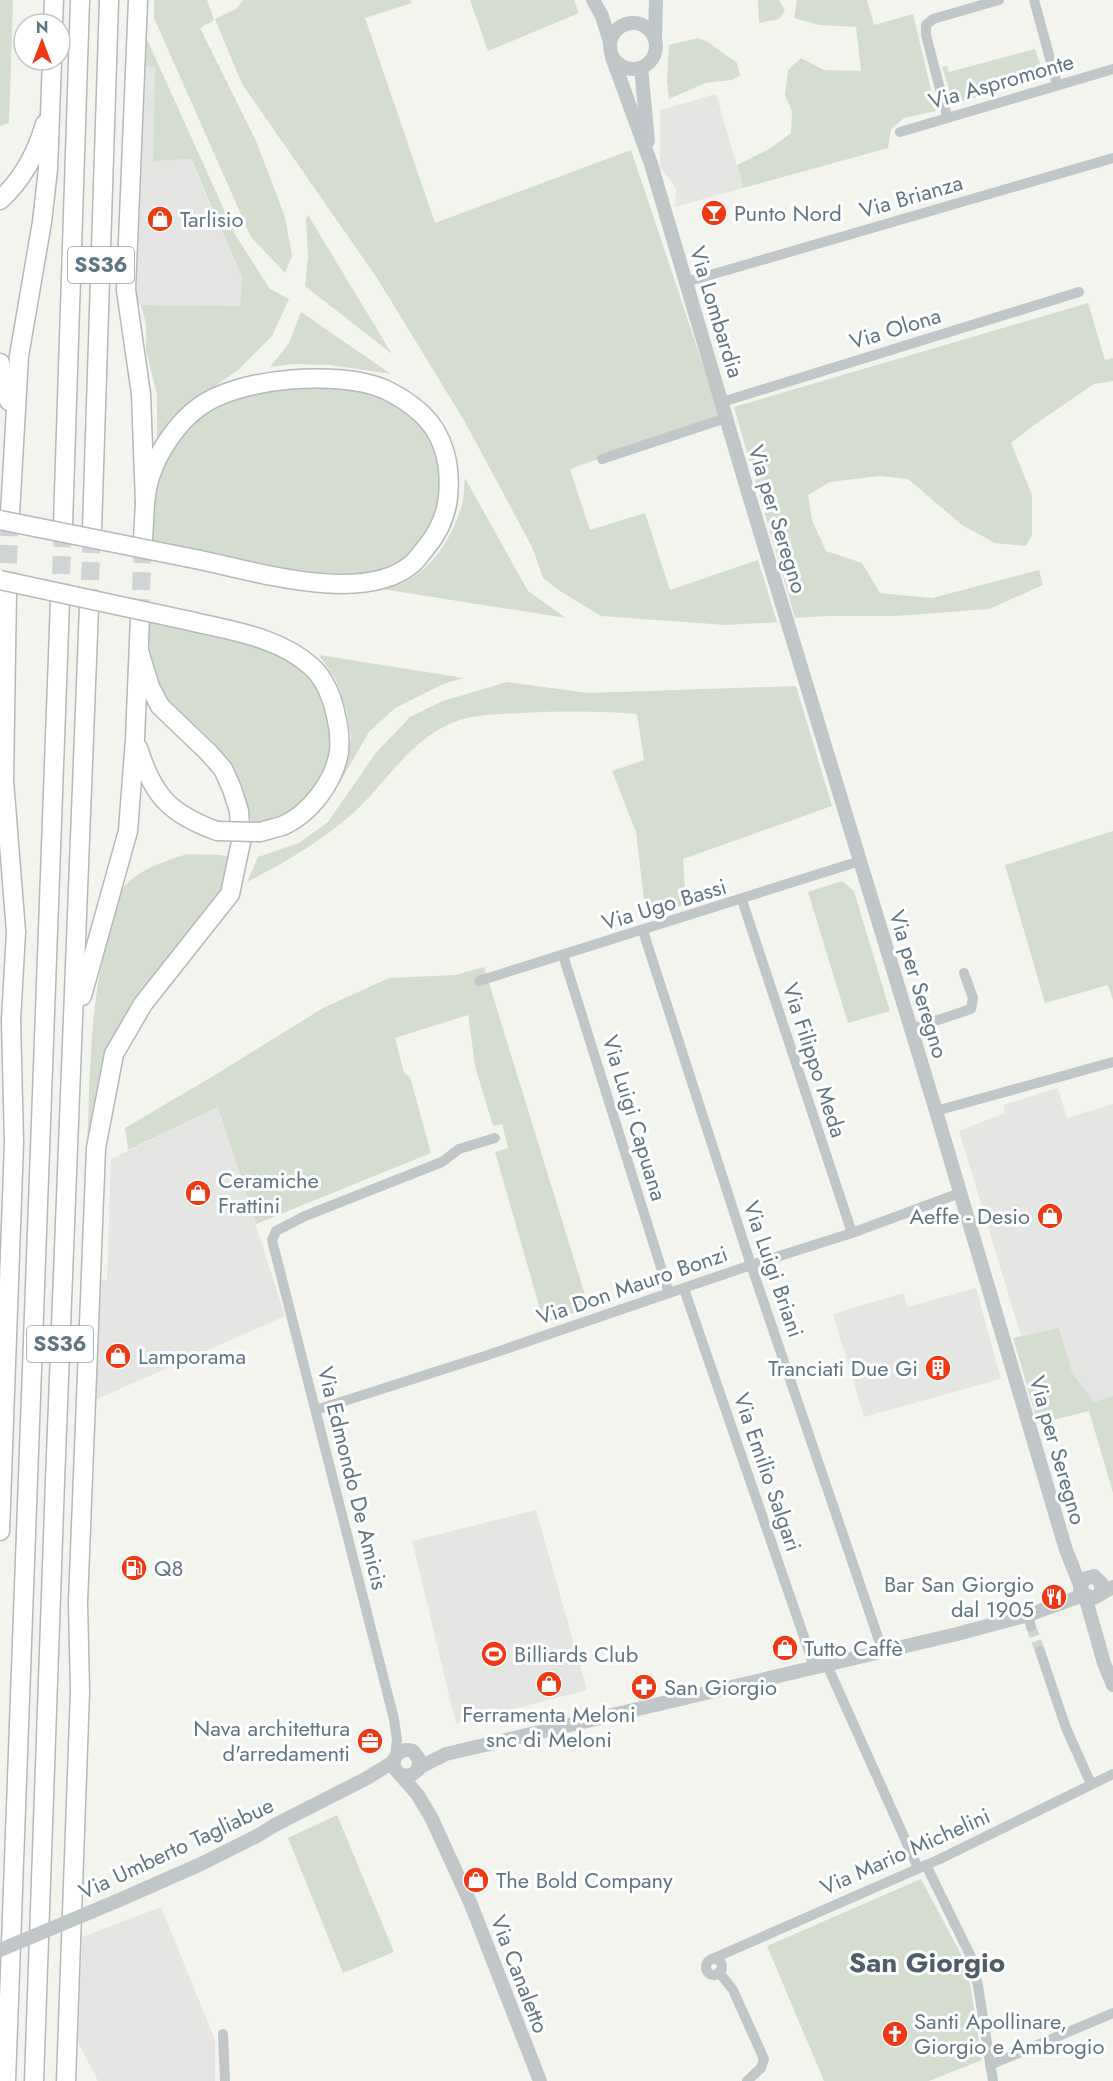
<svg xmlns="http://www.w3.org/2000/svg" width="1113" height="2081" viewBox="0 0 1113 2081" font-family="Jost,sans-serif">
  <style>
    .built { fill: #e5e5e3 }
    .green { fill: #d5dcd0 }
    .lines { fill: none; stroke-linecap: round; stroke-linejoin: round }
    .minor-tunnel { stroke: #cfd4d4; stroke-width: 10; stroke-dasharray: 10 5; stroke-linecap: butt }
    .trunk-tunnel { stroke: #cfd4d4; stroke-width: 18; stroke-dasharray: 18 9; stroke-linecap: butt }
    .trunk-casing { stroke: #b5b9bc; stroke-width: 21 }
    .minor { stroke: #c1c6c8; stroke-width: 10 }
    .tertiary { stroke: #c1c6c8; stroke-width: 14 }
    .trunk { stroke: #fff; stroke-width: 18 }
    .trunk-bridge-casing { stroke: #b5b9bc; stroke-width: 21; stroke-linecap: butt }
    .tertiary-bridge { stroke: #c1c6c8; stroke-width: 14 }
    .trunk-bridge { stroke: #fff; stroke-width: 18 }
    .labels { text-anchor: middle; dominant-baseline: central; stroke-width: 6; stroke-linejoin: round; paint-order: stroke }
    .shield { fill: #fff; stroke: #909fa8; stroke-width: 1.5 }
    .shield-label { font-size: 21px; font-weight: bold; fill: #617683 }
    .street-label { font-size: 22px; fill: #617683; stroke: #fff }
    .poi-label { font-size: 22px; fill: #617683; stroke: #fff; text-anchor: start }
    .district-label { font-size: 28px; font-weight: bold; fill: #4f5e67; stroke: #fff }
  </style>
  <rect width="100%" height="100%" fill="#f4f4ef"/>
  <!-- built -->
  <g class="built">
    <path d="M145,65L155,68L153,161L190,159L242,277L240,306L136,305Z"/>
    <path d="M716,94L743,188L675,207L676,188L660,167V110Z"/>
    <path d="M1058,1088L1067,1118L1113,1104V1396L1094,1402L1071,1373L1059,1328L1021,1336L959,1131L1005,1113L1003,1105Z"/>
    <path d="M218,1107L285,1316L95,1400L97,1280H107L111,1159Z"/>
    <path d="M976,1288L1001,1379L864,1417L833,1314L903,1293L908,1307Z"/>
    <path d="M536,1510L587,1690L456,1724L412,1541Z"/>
    <path d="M161,1907L215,2040V2081H98L78,2042L82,1937Z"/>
  </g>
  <!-- green -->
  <g class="green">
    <path d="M0,0H13L9,123L0,126Z"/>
    <path d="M154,0H207L214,20L200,28L256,141L285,217L292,256L285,273L251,237L154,18Z"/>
    <path d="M243,0H411L412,3L365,18L435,223L631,150L720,416L570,469L590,530L645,513L670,590L758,560L777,622L726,625L601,616L560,591L543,578L533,549L465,422L377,278L242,84L215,19L236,9Z"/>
    <path d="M470,0H574L579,13L488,51Z"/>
    <path d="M758,0H779L785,10L779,19L759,23Z"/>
    <path d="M797,0H867L874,25L913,14L936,111L904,118L891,129L888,148L743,188L737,165L769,149L791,133L792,112L785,95L788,70L801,58L824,70L861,71L856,27L819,25L794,18Z"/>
    <path d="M145,35L236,236L270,289L289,299L272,336L238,370L184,408L166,430L157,447V394L146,351V324L141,305L240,306L242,277L191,159L153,161L155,68L145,65Z"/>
    <path d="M698,38L708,42L737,63L740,75L732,80L705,83L669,99L667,81L669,45Z"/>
    <path d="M1035,49L1044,77L954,104L942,67L947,66L949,72Z"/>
    <path d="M308,215L392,354L305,286L308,256L306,220Z"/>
    <path d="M1088,303L1105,360L1113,358V381L1094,384L1034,425L1011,443L1032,495V535L1026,546L995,543L962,525L908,479L880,476L830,482L808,495L812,520L826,551L862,563L880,593L932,598L1039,570L1043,585L989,609L895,616H826L795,618L734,407Z"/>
    <path d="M301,312L391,374L330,365L293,364L270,367L289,343Z"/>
    <path d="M301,386L352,388L381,393L428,428L441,454L440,512L426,538L404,558L378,571L349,575L309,573L151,541C152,522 152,500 157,481C167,447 197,408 232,398C254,391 279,390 301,386Z"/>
    <path d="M465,478L528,591L566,618L382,589C422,583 448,547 460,511C464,501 464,489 465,478Z"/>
    <path d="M148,620C185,626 220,635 255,645C265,648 278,649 286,655C295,661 307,670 314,678C318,682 320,689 323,694C351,750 314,817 252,825L243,789L225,757L202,731L170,705L159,686L150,658Z"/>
    <path d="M319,655L464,678L443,684L395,708L369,732L336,789L319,806L344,766L351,738L346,709L336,680Z"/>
    <path d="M507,682L589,693L796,686L832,806L683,859L686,904L646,917L636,832L612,771L644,760L637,714C599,711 561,711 523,713C503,714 480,714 460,720C411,736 387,783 351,815C320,842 284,863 247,882L258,857L299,843L328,822L375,754L410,717L443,701Z"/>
    <path d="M1113,831V1000L1108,985L1045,1003L1005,865Z"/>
    <path d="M187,854L220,855L232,857L228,876L221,889L200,921L135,1005L87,1149C90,1073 90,995 111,922C114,912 116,899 121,891C137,869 163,862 187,854Z"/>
    <path d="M842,881L854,891L890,1011L848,1023L808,892Z"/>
    <path d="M484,967L589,1308L544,1323L495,1152L508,1148L502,1124L493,1126L475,1066L468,1012V1015L395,1038L404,1073L410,1077L431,1153L256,1224L218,1107L128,1150L125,1128L215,1075L323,1008L389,978L455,975Z"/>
    <path d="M1059,1328L1072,1373L1094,1402L1113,1396V1493L1089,1411L1038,1424L1013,1338Z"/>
    <path d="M337,1815L394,1952L343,1973L288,1838Z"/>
    <path d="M921,1879L964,1960L971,1989L982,2060L929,2081H824L767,1946Z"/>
  </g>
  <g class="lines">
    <!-- minor-tunnel -->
    <path class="minor-tunnel" d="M1031,1627L1040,1651"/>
    <!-- trunk-tunnel -->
    <g class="trunk-tunnel">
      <path d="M7,590L10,514"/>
      <path d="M60,601L63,524"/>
      <path d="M89,607L92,530"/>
      <path d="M140,617L143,540"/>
    </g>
    <!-- trunk casing -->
    <g class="trunk-casing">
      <g id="trunk">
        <path d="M138,0L126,290L141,394L145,503L143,540"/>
        <path d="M53,24L54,0"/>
        <path d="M0,200C22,180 37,152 45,124"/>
        <path d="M0,363L9,401"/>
        <path d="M145,503C146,495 147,485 150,477C158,451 178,422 199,407C239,377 339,370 384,389C397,395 411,404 422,414C445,436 451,467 448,497C446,517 437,535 424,550C420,555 417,560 412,564C364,605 257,572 200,560"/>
        <path d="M10,514L19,356L42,222L48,169L52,60"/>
        <path d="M63,524L80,0"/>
        <path d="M92,530L109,0"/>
        <path d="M190,621C232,631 279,637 312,667C325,679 333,699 336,716C339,727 340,740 339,752C334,782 310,814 282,826C275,828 267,830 260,832"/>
        <path d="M138,748C153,796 170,814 217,831"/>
        <path d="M82,996L128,831L135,739L140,617"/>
        <path d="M0,1531L14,1143L11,1020L16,932L4,780L7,590"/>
        <path d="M6,2081L60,601"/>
        <path d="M34,2081L55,1481L89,607"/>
        <path d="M66,2081L80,1691L78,1602L96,1148L114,1054L143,1004L230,894L241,842L239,811L232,789L223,769L209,753L160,706L150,687L139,651"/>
      </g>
    </g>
    <!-- minor -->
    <g class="minor">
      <path d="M1034,0L1057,84"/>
      <path d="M947,116L926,35V25L933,19L999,0"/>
      <path d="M900,132L1113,69"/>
      <path d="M686,282L1113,158"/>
      <path d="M722,402L1079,292"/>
      <path d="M602,459L726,418"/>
      <path d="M742,900L852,1233"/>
      <path d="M643,931L751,1265L883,1652"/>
      <path d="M563,955L669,1293"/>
      <path d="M479,981L860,861"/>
      <path d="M911,1029L971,1009L973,998L964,973"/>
      <path d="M936,1111L1113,1062"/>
      <path d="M684,1289L815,1669"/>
      <path d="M316,1410L485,1356L751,1265L852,1233L960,1193"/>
      <path d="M1028,1615L1031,1627"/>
      <path d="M1040,1651L1066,1728L1091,1784"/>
      <path d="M827,1665L918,1868"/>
      <path d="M395,1757L397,1740L394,1719L272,1240L276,1231L305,1216L442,1162L459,1149L495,1138"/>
      <path d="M926,1865L971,1957L978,1986L993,2081"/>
      <path d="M712,1959L940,1859L1113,1774"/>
      <circle cx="714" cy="1967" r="8"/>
      <path d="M719,1972L733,1990L764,2059L761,2068L747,2081"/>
      <path d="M223,2034L225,2081"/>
      <path d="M990,2065L1113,2013"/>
    </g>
    <!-- tertiary -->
    <g class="tertiary">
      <path d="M593,0L602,16L610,42"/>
      <circle cx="633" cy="46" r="23"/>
      <path d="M655,38L656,0"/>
      <path d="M612,57L651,164L750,499L936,1111L1066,1550L1084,1595L1094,1598L1113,1587"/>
      <path d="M641,68L648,141"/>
      <path d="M1080,1589L1084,1579L1094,1576L1102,1584L1100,1594"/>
      <path d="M1085,1596L1104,1663L1113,1685"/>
      <path d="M420,1767L446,1754L957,1634L1028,1615L1084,1595"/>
      <path d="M401,1775L410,1776L418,1770L419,1759L413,1751C403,1748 397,1752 393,1762L395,1769L417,1794L431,1817L470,1902L540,2081"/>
      <path d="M117,1901L201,1864L257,1836L275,1825L367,1778L393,1762"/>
    </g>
    <!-- trunk -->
    <use href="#trunk" class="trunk"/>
    <!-- trunk-bridge casing -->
    <g class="trunk-bridge-casing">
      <g id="trunk-bridge">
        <path d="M0,520L200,560"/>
        <path d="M0,580L190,621"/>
        <path d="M217,831L260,832"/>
      </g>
    </g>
    <!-- tertiary-bridge -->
    <path class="tertiary-bridge" d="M0,1950L117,1901"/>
    <!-- trunk-bridge -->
    <use href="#trunk-bridge" class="trunk-bridge"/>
  </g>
  <!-- icons -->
  <defs>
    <g id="bar-disc" transform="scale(1.35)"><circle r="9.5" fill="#ef3814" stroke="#fff"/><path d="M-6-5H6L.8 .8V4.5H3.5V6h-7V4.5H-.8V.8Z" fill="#fff"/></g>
    <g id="shop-disc" transform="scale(1.35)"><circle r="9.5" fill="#ef3814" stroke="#fff"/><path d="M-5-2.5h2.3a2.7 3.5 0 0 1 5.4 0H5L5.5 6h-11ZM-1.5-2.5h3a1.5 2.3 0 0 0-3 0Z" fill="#fff"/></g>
    <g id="building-disc" transform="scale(1.35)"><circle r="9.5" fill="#ef3814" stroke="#fff"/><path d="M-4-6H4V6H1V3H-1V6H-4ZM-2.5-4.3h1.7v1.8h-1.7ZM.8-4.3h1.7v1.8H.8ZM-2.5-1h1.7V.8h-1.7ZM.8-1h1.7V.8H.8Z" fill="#fff"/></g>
    <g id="fuel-disc" transform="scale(1.35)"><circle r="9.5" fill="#ef3814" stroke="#fff"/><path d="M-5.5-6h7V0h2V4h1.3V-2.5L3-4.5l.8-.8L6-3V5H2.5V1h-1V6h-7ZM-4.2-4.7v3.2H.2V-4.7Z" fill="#fff"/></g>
    <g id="restaurant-disc" transform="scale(1.35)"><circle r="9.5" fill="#ef3814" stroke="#fff"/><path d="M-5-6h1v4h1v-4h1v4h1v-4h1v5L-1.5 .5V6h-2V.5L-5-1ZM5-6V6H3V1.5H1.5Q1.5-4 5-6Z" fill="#fff"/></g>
    <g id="stadium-disc" transform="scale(1.35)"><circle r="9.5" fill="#ef3814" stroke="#fff"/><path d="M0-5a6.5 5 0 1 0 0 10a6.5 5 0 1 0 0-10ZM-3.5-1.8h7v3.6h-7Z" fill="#fff"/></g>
    <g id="pharmacy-disc" transform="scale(1.35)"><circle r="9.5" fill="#ef3814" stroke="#fff"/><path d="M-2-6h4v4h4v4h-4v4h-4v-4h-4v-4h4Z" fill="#fff"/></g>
    <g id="office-disc" transform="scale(1.35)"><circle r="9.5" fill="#ef3814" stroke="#fff"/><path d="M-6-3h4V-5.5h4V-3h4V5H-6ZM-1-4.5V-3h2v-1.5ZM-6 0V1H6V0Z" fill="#fff"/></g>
    <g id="church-disc" transform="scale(1.35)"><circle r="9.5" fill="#ef3814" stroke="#fff"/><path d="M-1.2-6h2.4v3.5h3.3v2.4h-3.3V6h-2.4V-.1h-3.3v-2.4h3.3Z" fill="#fff"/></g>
  </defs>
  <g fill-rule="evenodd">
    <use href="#bar-disc" x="714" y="213"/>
    <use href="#shop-disc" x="160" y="219"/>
    <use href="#shop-disc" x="198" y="1193"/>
    <use href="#shop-disc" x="1050" y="1216"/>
    <use href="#shop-disc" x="118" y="1356"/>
    <use href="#building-disc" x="938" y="1368"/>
    <use href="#fuel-disc" x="134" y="1568"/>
    <use href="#restaurant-disc" x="1054" y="1597"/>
    <use href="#shop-disc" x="785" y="1648"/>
    <use href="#stadium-disc" x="494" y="1654"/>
    <use href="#shop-disc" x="549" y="1684"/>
    <use href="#pharmacy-disc" x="644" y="1687"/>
    <use href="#office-disc" x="370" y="1741"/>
    <use href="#shop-disc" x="476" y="1880"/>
    <use href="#church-disc" x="895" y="2034"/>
  </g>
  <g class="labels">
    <!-- shield labels -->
    <g class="shield">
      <rect x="68" y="247" width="66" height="36" rx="4.5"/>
      <rect x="27" y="1326" width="66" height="36" rx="4.5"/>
    </g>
    <g class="shield-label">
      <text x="101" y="265">SS36</text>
      <text x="60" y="1344">SS36</text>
    </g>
    <!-- street labels -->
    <g class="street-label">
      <text transform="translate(1001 81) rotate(-16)">Via Aspromonte</text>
      <text transform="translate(911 196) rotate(-16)">Via Brianza</text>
      <text transform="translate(717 312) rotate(73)">Via Lombardia</text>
      <text transform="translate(895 328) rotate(-17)">Via Olona</text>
      <text transform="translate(778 519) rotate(73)">Via per Seregno</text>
      <text transform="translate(664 904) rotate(-17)">Via Ugo Bassi</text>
      <text transform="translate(919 984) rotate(73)">Via per Seregno</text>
      <text transform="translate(815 1060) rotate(72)">Via Filippo Meda</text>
      <text transform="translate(635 1118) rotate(73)">Via Luigi Capuana</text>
      <text transform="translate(774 1269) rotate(71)">Via Luigi Briani</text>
      <text transform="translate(632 1285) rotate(-19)">Via Don Mauro Bonzi</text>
      <text transform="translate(1058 1450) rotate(74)">Via per Seregno</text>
      <text transform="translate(768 1472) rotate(71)">Via Emilio Salgari</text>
      <text transform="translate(353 1478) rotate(76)">Via Edmondo De Amicis</text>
      <text transform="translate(176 1848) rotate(-25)">Via Umberto Tagliabue</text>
      <text transform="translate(905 1851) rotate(-24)">Via Mario Michelini</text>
      <text transform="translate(520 1974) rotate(69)">Via Canaletto</text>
    </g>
    <!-- poi labels -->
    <g class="poi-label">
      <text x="734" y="213">Punto Nord</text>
      <text x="180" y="219">Tarlisio</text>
      <text x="218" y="1180">Ceramiche<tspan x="218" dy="25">Frattini</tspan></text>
      <text x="1030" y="1216" text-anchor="end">Aeffe - Desio</text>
      <text x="138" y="1356">Lamporama</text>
      <text x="918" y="1368" text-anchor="end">Tranciati Due Gi</text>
      <text x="154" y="1568">Q8</text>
      <text x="1034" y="1584" text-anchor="end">Bar San Giorgio<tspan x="1034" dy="25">dal 1905</tspan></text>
      <text x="804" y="1648">Tutto Caffè</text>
      <text x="514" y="1654">Billiards Club</text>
      <text x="664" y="1687">San Giorgio</text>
      <text x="549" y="1714" text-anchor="middle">Ferramenta Meloni<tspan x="549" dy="25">snc di Meloni</tspan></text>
      <text x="350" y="1728" text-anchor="end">Nava architettura<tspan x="350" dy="25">d'arredamenti</tspan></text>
      <text x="496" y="1880">The Bold Company</text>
      <text x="914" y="2021">Santi Apollinare,<tspan x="914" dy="25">Giorgio e Ambrogio</tspan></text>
    </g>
    <!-- district labels -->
    <g class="district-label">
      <text x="927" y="1962">San Giorgio</text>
    </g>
  </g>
  <!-- north arrow -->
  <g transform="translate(42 42)"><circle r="28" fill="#ffffff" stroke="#c0c8cd" stroke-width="1.5"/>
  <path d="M0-4.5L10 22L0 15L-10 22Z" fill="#ef3814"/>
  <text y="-9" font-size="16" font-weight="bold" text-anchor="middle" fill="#617683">N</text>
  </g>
</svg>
